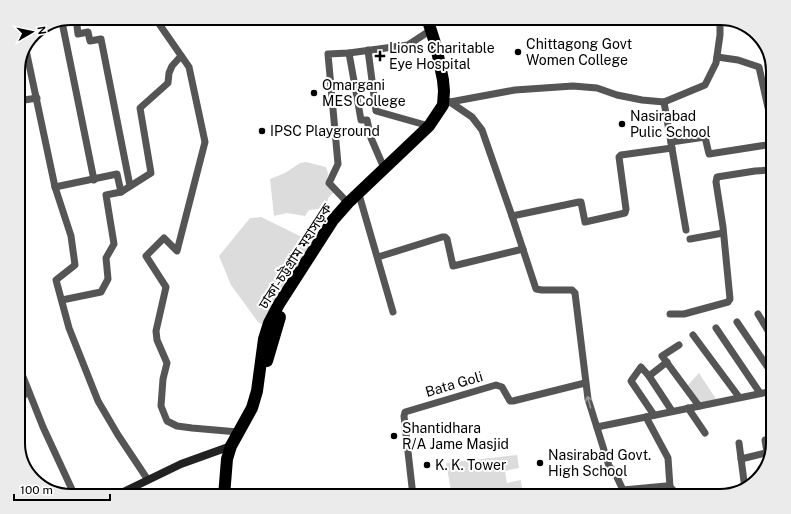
<svg xmlns="http://www.w3.org/2000/svg" width="791" height="514" viewBox="0 0 791 514" font-family="'Public Sans','Noto Sans Bengali',sans-serif">
  <style>
    .green { fill: #dcdcdc }
    .lines { fill: none; stroke-linecap: round; stroke-linejoin: round }
    .street { stroke: #555; stroke-width: 7 }
    .secondary { stroke: #222; stroke-width: 8 }
    .primary { stroke: #000; stroke-width: 10 }
    .highway { stroke: #000; stroke-width: 12 }
    .oneway { stroke: #999 }
    .poi-dot { fill: #000; stroke: #fff; stroke-width: 1.5 }
    .labels { text-anchor: middle; dominant-baseline: central; stroke-width: 4; stroke-linejoin: round; paint-order: stroke }
    .poi-label { font-size: 14px; fill: #000; stroke: #fff; text-anchor: start }
    .street-label { font-size: 14px; fill: #000; stroke: #fff }
    .rim { fill: none; stroke: #000; stroke-width: 2 }
  </style>
  <rect width="100%" height="100%" fill="#fff"/>
  <!-- green -->
  <g class="green">
    <path d="M306,162L326,167L328,173L327,181L335,191L328,198L327,208L309,210L305,216L287,213L274,216L270,179L285,173L300,163Z"/>
    <path d="M261,217L312,242L265,326L258,322L231,285L219,256L250,218Z"/>
    <path d="M699,373L716,399L699,403L688,385Z"/>
    <path d="M517,455L519,468L505,471L507,483L521,480L523,496H452L446,463Z"/>
  </g>
  <g class="lines">
    <!-- street -->
    <g class="street">
      <path d="M76,18L78,34L88,32L90,41L101,39L130,186"/>
      <path d="M155,18L189,67L205,142L177,251L164,238L146,256L166,287L156,331L157,340L167,363L163,379L161,406L167,421L177,426L192,428L238,432"/>
      <path d="M62,22L94,180"/>
      <path d="M26,50L55,187L71,236L75,265L56,280L69,328L98,401L118,435L148,480"/>
      <path d="M368,50L376,111L429,126"/>
      <path d="M349,53L361,120H367L371,138L384,168"/>
      <path d="M717,57L738,60L759,67L773,130"/>
      <path d="M18,101L37,98"/>
      <path d="M450,102L472,117L482,130L512,216L536,289L542,290H572L575,293L588,399L609,466L615,473L623,490L666,486L670,487L673,490L674,496"/>
      <path d="M450,102L515,90L573,86L597,88L617,95L642,100L664,102L705,85L716,63L720,35V18"/>
      <path d="M664,102L686,230"/>
      <path d="M671,142L705,137L709,154L773,144"/>
      <path d="M55,187L117,174L121,192L106,195L114,244L106,258L108,279L101,292L62,300"/>
      <path d="M121,192L151,173L140,108L168,83L169,73L172,66L181,56"/>
      <path d="M356,196L360,198L393,312"/>
      <path d="M348,203L329,183L338,164L328,54L349,53L408,45L431,30"/>
      <path d="M512,216L579,202H581L585,222L625,213L626,209L619,157L621,155L672,148"/>
      <path d="M690,239L723,233"/>
      <path d="M378,257L442,237H445L447,239L453,266L523,249"/>
      <path d="M670,314H684L728,302L730,299L723,227L716,182L717,177L755,171L771,170L773,168"/>
      <path d="M758,314L773,339"/>
      <path d="M737,322L773,375"/>
      <path d="M716,328L760,393"/>
      <path d="M693,335L739,397"/>
      <path d="M679,345L662,356L699,406"/>
      <path d="M18,364L43,427L75,496"/>
      <path d="M649,376L667,362"/>
      <path d="M18,397L29,393"/>
      <path d="M688,408L705,433"/>
      <path d="M654,415L631,381L641,367L649,376L672,411"/>
      <path d="M646,417L668,458L670,487"/>
      <path d="M597,427L773,391"/>
      <path d="M765,440L767,452"/>
      <path d="M739,443L745,489"/>
      <path d="M741,459L770,452"/>
      <path d="M413,496L404,416L405,412L496,385L502,387L510,401H513L585,383"/>
    </g>
    <!-- secondary -->
    <path class="secondary" d="M115,496L181,464L231,446"/>
    <!-- primary -->
    <path class="primary" d="M686,496L714,493"/>
    <!-- highway -->
    <g class="highway">
      <path d="M267,361L280,317"/>
      <path d="M224,496L227,459L231,446L252,408L257,391L264,339L269,323L279,304L333,220L348,203L429,126L443,105L444,91L443,80L436,46L427,18"/>
      <path d="M707,496L726,494"/>
    </g>
  </g>
  <!-- one-way arrows -->
  <defs><path id="oneway-shaft" d="M-6 0H5M1.5-3L5.5 0L1.5 3" fill="none" stroke-width="1.6" stroke-linecap="round" stroke-linejoin="round"/></defs>
  <use class="oneway" href="#oneway-shaft" transform="translate(589 402) rotate(-106)"/>
  <!-- markers -->
  <g class="poi-dot">
    <circle cx="518" cy="52" r="4"/>
    <path d="M378 50h4v4h4v4h-4v4h-4v-4h-4v-4h4z"/>
    <circle cx="314" cy="93" r="4"/>
    <circle cx="622" cy="124" r="4"/>
    <circle cx="262" cy="131" r="4"/>
    <circle cx="394" cy="436" r="4"/>
    <circle cx="540" cy="463" r="4"/>
    <circle cx="427" cy="465" r="4"/>
  </g>
  <g class="labels">
    <!-- poi labels -->
    <g class="poi-label">
      <text x="526" y="44">Chittagong Govt<tspan x="526" dy="16">Women College</tspan></text>
      <text x="389" y="48">Lions Charitable<tspan x="389" dy="16">Eye Hospital</tspan></text>
      <text x="322" y="85">Omargani<tspan x="322" dy="16">MES College</tspan></text>
      <text x="630" y="116">Nasirabad<tspan x="630" dy="16">Pulic School</tspan></text>
      <text x="270" y="131">IPSC Playground</text>
      <text x="402" y="428">Shantidhara<tspan x="402" dy="16">R/A Jame Masjid</tspan></text>
      <text x="548" y="455">Nasirabad Govt.<tspan x="548" dy="16">High School</tspan></text>
      <text x="435" y="465">K. K. Tower</text>
    </g>
    <!-- street labels -->
    <g class="street-label">
      <text transform="translate(295 256) rotate(-57)">ঢাকা-চট্টগ্রাম মহাসড়ক</text>
      <text transform="translate(454 384) rotate(-16)">Bata Goli</text>
    </g>
  </g>
  <!-- crop -->
  <path d="M0 0H791V514H0ZM71 25H720A46 46 0 0 1 766 71V443A46 46 0 0 1 720 489H71A46 46 0 0 1 25 443V71A46 46 0 0 1 71 25Z" fill="#ebebeb" fill-rule="evenodd"/>
  <path class="rim" d="M71 25H720A46 46 0 0 1 766 71V443A46 46 0 0 1 720 489H71A46 46 0 0 1 25 443V71A46 46 0 0 1 71 25Z"/>
  <!-- north arrow -->
  <g transform="translate(32 32) rotate(81)" stroke="#ffffff" stroke-width="3" paint-order="stroke">
  <path d="M0-3L7 15L0 10L-7 15Z" fill="#000000"/>
  <text y="-6" font-size="11" font-weight="bold" text-anchor="middle" fill="#000000">N</text>
  </g>
  <!-- scale -->
  <path d="M14 494v6h96v-6" fill="none" stroke="#000000" stroke-width="2"/>
  <text x="20" y="494" font-size="12" fill="#000000" stroke="#ffffff" stroke-width="3" paint-order="stroke">100 m</text>
</svg>
